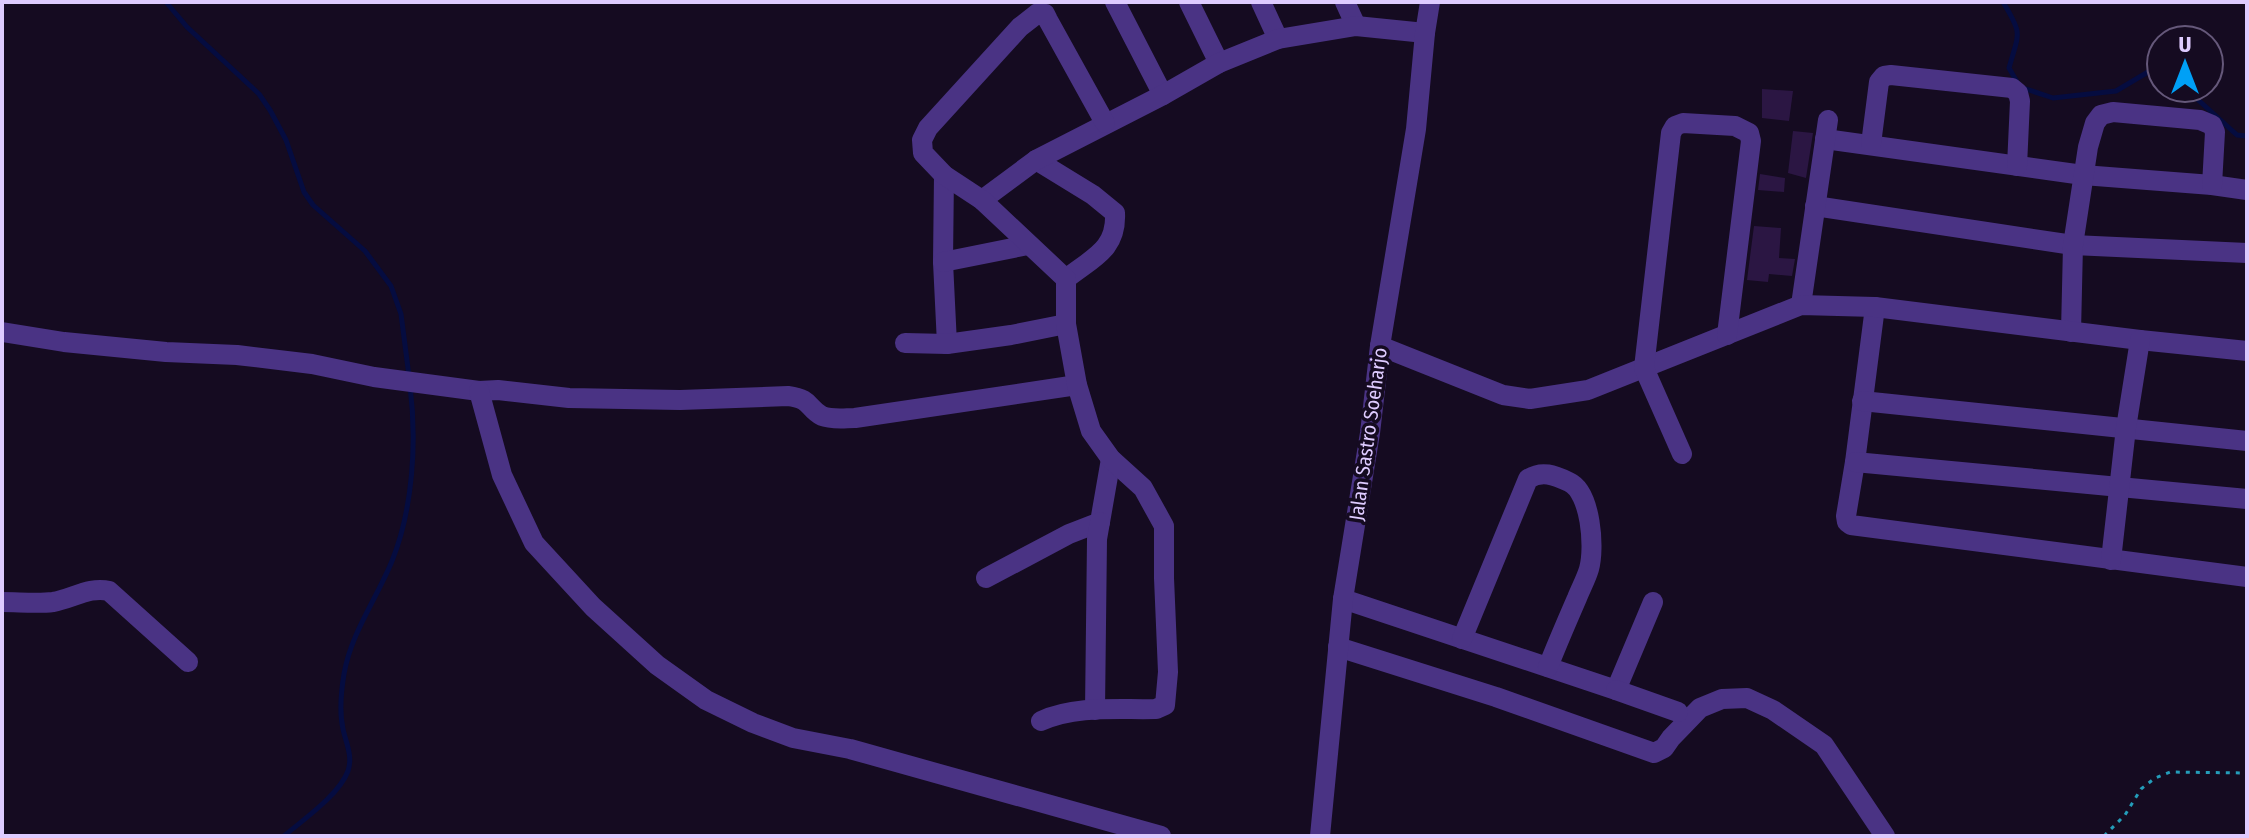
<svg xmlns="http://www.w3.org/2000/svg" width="2249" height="838" viewBox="0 0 2249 838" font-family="'Fira Sans Condensed',sans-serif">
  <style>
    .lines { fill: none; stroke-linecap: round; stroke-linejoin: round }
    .stream { stroke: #050c40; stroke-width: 5 }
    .building { fill: #2b1643 }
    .path { stroke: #249dba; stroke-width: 3; stroke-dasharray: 4 6; stroke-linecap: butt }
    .minor { stroke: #4a3384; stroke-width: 20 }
    .labels { text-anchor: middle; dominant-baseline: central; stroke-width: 7; stroke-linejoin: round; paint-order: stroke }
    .street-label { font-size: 20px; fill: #decbff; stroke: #150b21 }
  </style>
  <rect width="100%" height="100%" fill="#150b21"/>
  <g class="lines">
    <!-- stream -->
    <g class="stream">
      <path d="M166,2L187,27L259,94L270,110L286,140L304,192L313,205L365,251L391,286L401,314L409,376"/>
      <path d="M2003,2C2023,35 2019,32 2009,68L2020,87L2053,98L2116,91L2148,72L2161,70"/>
      <path d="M2185,88L2237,135L2247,136"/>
      <path d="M284,836C304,819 339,795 348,771C353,756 346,743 343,729C339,711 341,692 344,674C351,633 377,598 392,561C413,509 417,441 410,386"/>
    </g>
  </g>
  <!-- building -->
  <g class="building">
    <path d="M1762,89L1793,91L1789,121L1762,118Z"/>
    <path d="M1793,131L1813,133L1806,178L1788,173Z"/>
    <path d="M1760,174L1785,178L1784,192L1758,190Z"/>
    <path d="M1754,226L1781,228L1779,258L1795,259L1792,276L1769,274L1768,282L1747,280Z"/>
  </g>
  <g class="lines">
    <!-- path -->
    <path class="path" d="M2104,836L2125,815L2141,789L2155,778L2170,772L2247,773"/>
    <!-- minor -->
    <g class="minor">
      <path d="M1115,2L1163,95"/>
      <path d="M1189,2L1219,63"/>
      <path d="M1261,2L1278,39"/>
      <path d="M1345,2L1356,26"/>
      <path d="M1825,139L2083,175L2212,185L2247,190"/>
      <path d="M1871,144L1879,82L1884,76L1891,75L2012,88L2018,93L2020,101L2017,166"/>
      <path d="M1036,160L1093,195L1115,213C1117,250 1092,258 1066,279"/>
      <path d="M944,175L943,262L947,344"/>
      <path d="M982,200L1036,160L1163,95L1219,63L1278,39L1356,26L1425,33"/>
      <path d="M1815,206L2073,245L2247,253"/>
      <path d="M943,262L1028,245"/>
      <path d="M1801,305L1828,120"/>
      <path d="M1875,307L1855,462L1846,516L1847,522L1851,525L2247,577"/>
      <path d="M2,332L64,342L166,352L237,355L312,364L374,377L479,391L498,390L569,398L680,400L788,396C812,399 807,408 822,416C832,420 845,418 855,418L1077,385"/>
      <path d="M2071,332L2073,245L2088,147L2095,123L2101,115L2113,112L2200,120L2212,125L2215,132L2212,185"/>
      <path d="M905,343L947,344L1011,335L1066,324"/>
      <path d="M1380,346L1503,395L1530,399L1588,390L1801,305L1875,307L2140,340L2247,351"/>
      <path d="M479,391L502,475L534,543L593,607L657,665L706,700L753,723L793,738L850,749L1161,836"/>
      <path d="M1862,401L2247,441"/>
      <path d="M1682,454L1644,368L1671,133L1675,126L1683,123L1735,126L1749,133L1751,141L1727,335"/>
      <path d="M1855,462L2247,499"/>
      <path d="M2111,560L2126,428L2140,340"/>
      <path d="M986,578L1069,534L1100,522L1111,459"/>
      <path d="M1343,599L1616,690L1653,602"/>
      <path d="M2,602C19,602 37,604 53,602C72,599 90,586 109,591L188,662"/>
      <path d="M1462,639L1528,479C1542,470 1554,475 1569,482C1591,492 1595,548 1589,569C1586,579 1581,588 1577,598C1567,621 1557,644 1548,667"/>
      <path d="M1338,647L1496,697L1654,753L1664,748L1671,738L1700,708L1722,699L1747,698L1773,710L1824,745L1885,836"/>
      <path d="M1616,690L1678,712"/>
      <path d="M1095,710L1097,539L1100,522"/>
      <path d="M1041,721C1076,705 1119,710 1156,709L1165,705L1168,672L1164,578V526L1143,488L1111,459L1091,431L1077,385L1066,324V279L982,200L944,175L923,153L922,140L928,128L1020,27L1038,13L1045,14L1048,20L1105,123"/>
      <path d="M1320,836L1343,599L1370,433L1380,346L1416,129L1425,33L1430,2"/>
    </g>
  </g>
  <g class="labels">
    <!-- street labels -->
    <g class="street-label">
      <text transform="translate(1368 434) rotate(-82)">Jalan Sastro Soeharjo</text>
    </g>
  </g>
  <!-- border -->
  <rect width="2249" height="838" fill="none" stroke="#decbff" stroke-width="8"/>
  <!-- north arrow -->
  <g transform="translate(2185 64)"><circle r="38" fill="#150b21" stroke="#65587a" stroke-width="2"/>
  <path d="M0-6L14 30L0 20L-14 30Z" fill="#00a0f6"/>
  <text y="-12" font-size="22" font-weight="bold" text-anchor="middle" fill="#decbff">U</text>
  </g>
</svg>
